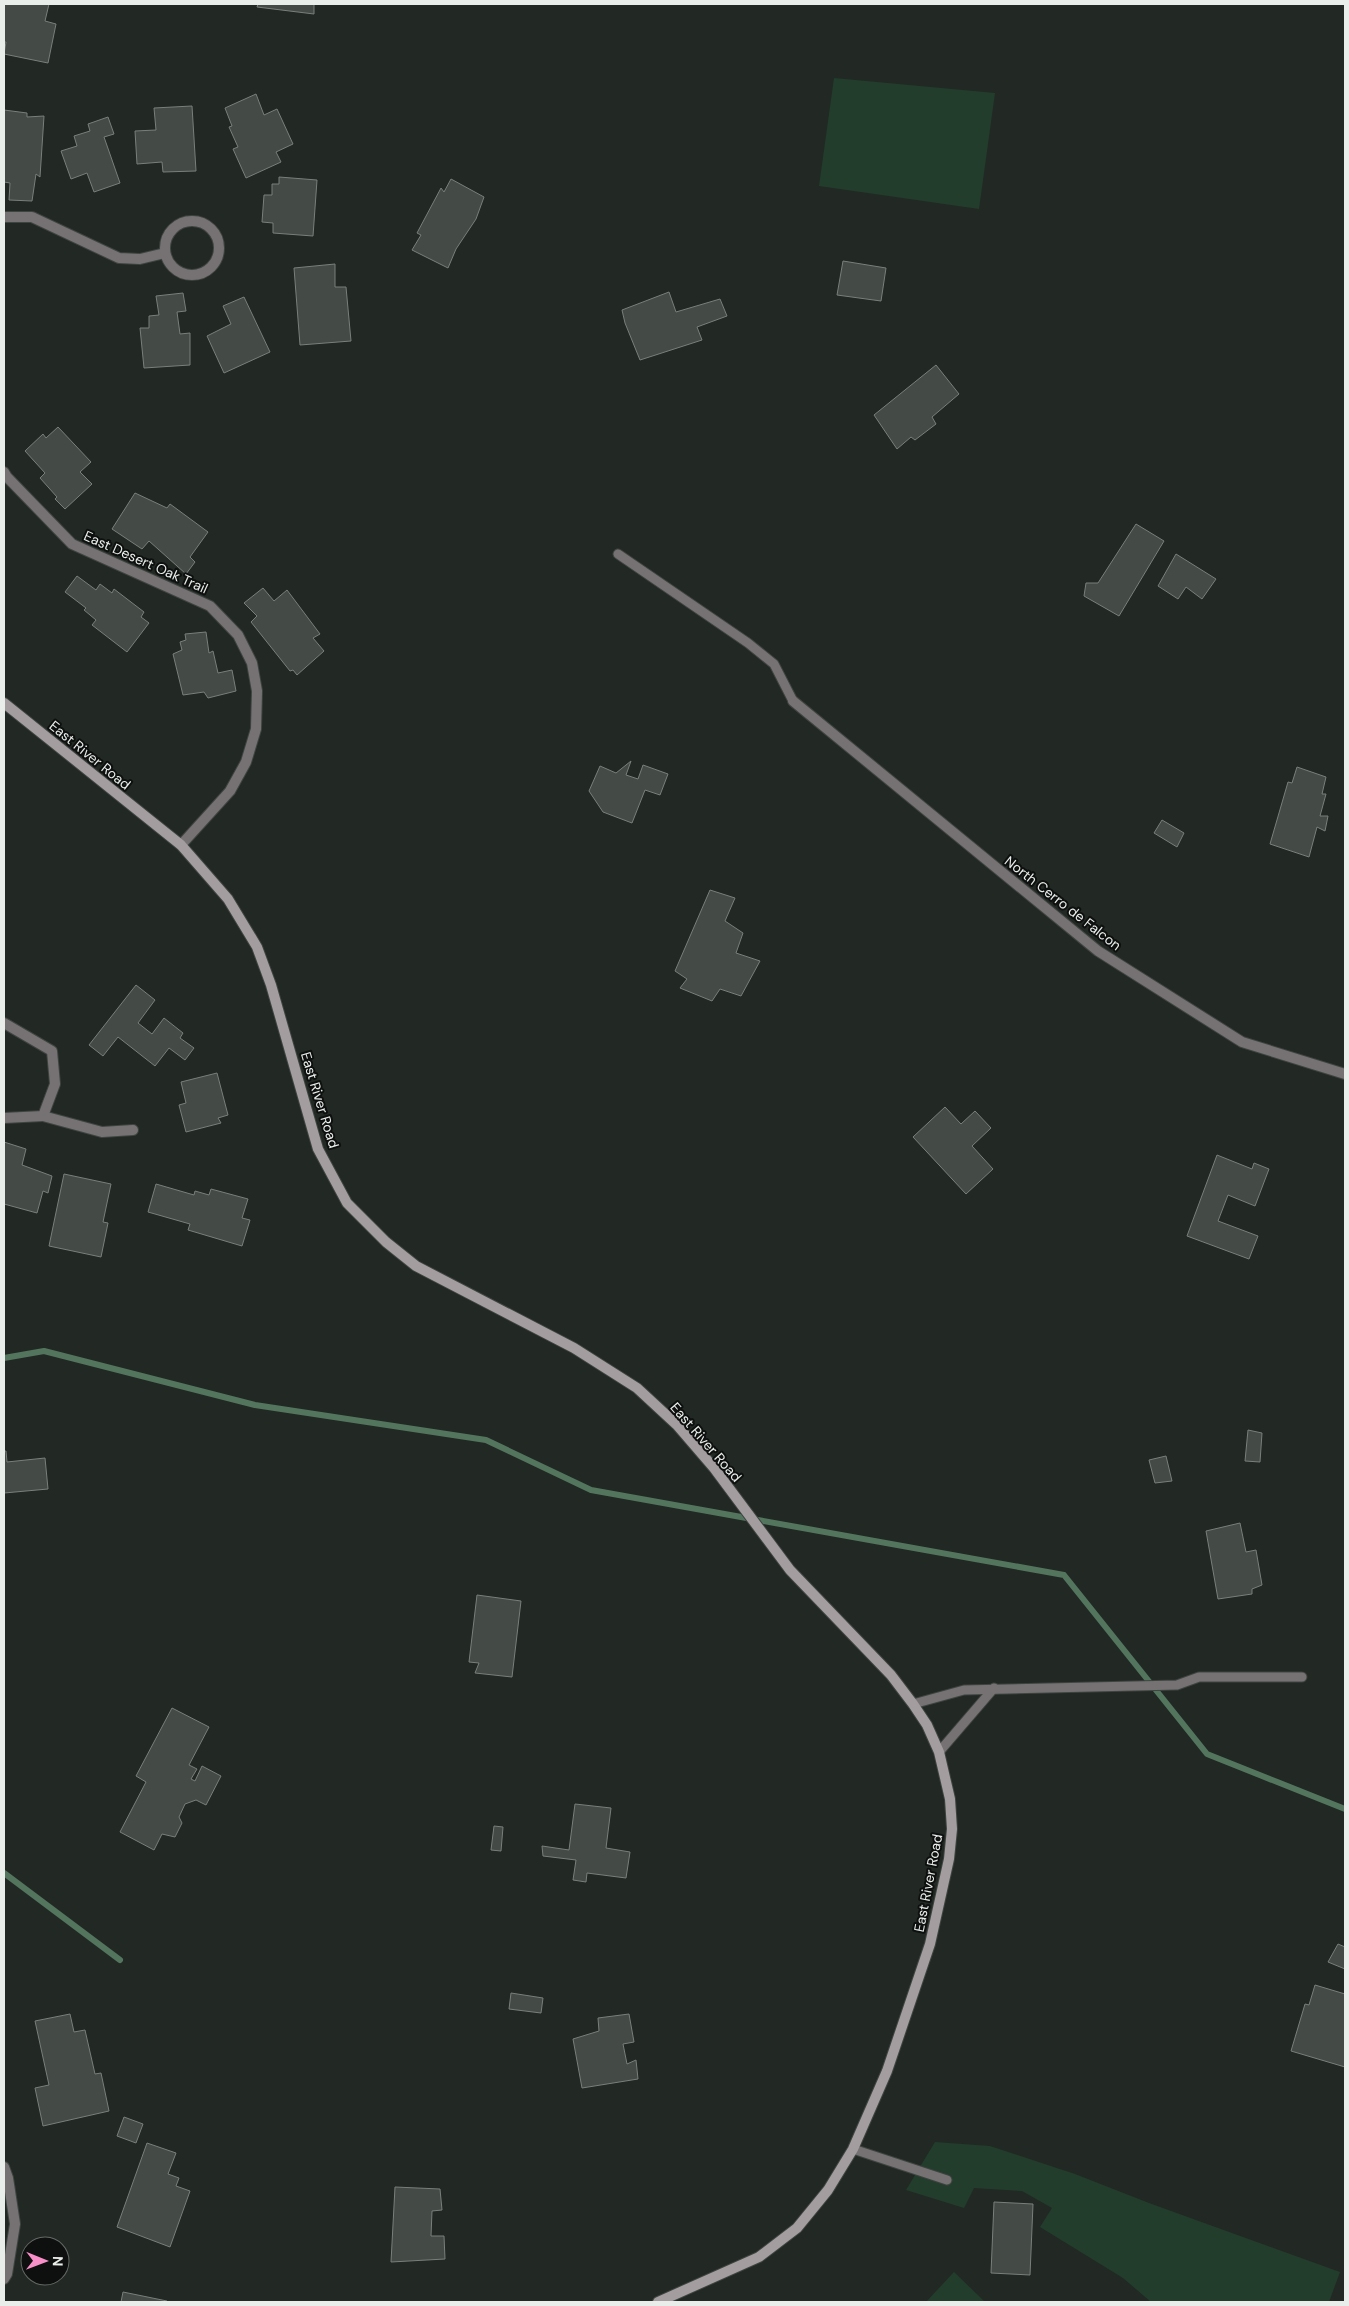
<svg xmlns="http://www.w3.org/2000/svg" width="1349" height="2306" viewBox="0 0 1349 2306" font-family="'DM Sans',sans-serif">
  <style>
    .green { fill: #223d2b }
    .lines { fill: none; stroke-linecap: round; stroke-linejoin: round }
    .stream { stroke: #53755e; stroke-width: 6 }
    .building { fill: #444b46; stroke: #79807b }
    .lane-casing { stroke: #3e4440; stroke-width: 11 }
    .street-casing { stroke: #3e4440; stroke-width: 12 }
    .secondary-casing { stroke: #3e4440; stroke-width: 12 }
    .lane { stroke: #767274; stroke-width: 9 }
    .street { stroke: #767274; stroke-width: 10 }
    .secondary { stroke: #a39da0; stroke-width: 10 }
    .labels { text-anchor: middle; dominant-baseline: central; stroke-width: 4; stroke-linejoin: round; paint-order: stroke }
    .street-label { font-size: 14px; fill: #eaeeeb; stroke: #0d100e }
  </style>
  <rect width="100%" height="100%" fill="#222824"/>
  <!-- green -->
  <g class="green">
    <path d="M834,78L995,93L979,209L819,186Z"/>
    <path d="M935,2142L990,2146L1075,2174L1149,2203L1340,2272L1329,2302H1151L1123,2278L1040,2227L1052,2208L1022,2191L974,2188L964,2208L906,2190Z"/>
    <path d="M954,2272L985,2302H926Z"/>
  </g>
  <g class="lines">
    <!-- stream -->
    <g class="stream">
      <path d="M4,1358L44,1351L255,1405L486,1440L591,1490L1064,1575L1207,1754L1345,1809"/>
      <path d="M4,1873L120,1960"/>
    </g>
  </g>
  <!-- building -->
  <g class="building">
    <path d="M4,4H49L45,21L56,24L48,63L4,54L6,42H4Z"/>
    <path d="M258,4H314V14L257,7Z"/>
    <path d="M4,91V110L27,113V117L44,116L40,177L36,174L32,201L9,200L10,183L4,182Z"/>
    <path d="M256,94L264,115L277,109L293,144L276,152L281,162L246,178L233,149L238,147L229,127L232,126L225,108Z"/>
    <path d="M192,106L196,171L163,172L162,162L137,164L135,131L156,130L154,108Z"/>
    <path d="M108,117L114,134L104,137L120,183L94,192L87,173L71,179L61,151L77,146L74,136L90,131L88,124Z"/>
    <path d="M279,177L317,180L313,236L273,233V223L262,222L264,195H272V184H279Z"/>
    <path d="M451,179L484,197L476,219L456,249L448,268L412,250L421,235L417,233L441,188L444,192Z"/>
    <path d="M843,261L886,268L881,301L837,295Z"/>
    <path d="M335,264V287H346L351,341L300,345L294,268Z"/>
    <path d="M669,292L676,312L720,299L727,316L697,327L702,340L640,360L625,323L622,310Z"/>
    <path d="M183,293L186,311L177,312L180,334L190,333V365L144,368L140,328H149V316L159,315L156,296Z"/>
    <path d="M244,297L270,352L224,373L207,336L231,324L223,306Z"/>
    <path d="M936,365L959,394L932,417L936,424L915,440L911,437L897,449L874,415Z"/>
    <path d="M58,427L91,462L80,472L92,484L65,509L55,499L57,497L40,478L45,473L25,451L43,434L46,438Z"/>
    <path d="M135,493L167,508L170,504L208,532L190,557L195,562L186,574L149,541L142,549L112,529Z"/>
    <path d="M1136,524L1164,541L1119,616L1084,596L1086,583H1098Z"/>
    <path d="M1176,554L1216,579L1202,599L1186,587L1178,599L1158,586Z"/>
    <path d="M77,576L96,590L100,584L112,593L114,589L144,612L141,617L149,623L127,652L92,625L96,620L84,610L86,608L65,592Z"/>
    <path d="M263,588L274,601L287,590L320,634L313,638L324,651L297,675L293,670L290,671L251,622L257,616L244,603Z"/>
    <path d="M206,632L209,653L213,651L218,673L232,670L236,691L208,698L204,692L183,695L173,654L182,650L180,642L186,640L185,634Z"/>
    <path d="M631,761L626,775L638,779L643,765L668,774L660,795L645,790L632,823L603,812L589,791L600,766L616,773Z"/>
    <path d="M1297,767L1326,777L1322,794H1326L1320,816H1328L1325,831L1317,827L1309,857L1270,844L1288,782L1292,783Z"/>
    <path d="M1162,820L1184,833L1177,847L1154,833Z"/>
    <path d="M710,890L735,898L725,921L743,933L736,953L760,961L741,996L720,989L712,1001L680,988L687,979L675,971Z"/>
    <path d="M136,985L155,1000L138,1023L152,1034L164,1018L183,1033L180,1038L194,1048L185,1060L169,1048L155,1066L118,1037L103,1056L89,1045Z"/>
    <path d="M217,1073L228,1115L218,1118L221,1123L186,1132L179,1105L186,1103L181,1082Z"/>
    <path d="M945,1107L961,1124L975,1111L991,1128L972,1146L993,1169L966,1194L913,1137Z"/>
    <path d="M4,1142L26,1149L22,1165L52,1176L48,1193L43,1191L37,1213L4,1204Z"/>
    <path d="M1217,1155L1252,1169L1254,1163L1269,1169L1255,1206L1228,1195L1218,1221L1258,1236L1249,1259L1187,1236Z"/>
    <path d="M64,1174L111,1184L103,1222L108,1223L101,1257L49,1246Z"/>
    <path d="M156,1184L194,1195L195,1191L209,1195L211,1189L248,1199L242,1218L250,1220L242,1246L188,1230L190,1224L148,1212Z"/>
    <path d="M1248,1430L1262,1433L1260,1462L1245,1461Z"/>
    <path d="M4,1451H6L7,1462L45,1458L48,1489L4,1493Z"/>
    <path d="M1166,1456L1172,1481L1155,1483L1149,1460Z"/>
    <path d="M1240,1523L1246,1552L1256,1550L1262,1585L1252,1589V1594L1218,1599L1206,1531Z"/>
    <path d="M477,1595L521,1601L512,1677L475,1673L479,1663L469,1662Z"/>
    <path d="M172,1708L209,1727L189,1765L197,1769L191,1779L195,1781L202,1766L221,1776L206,1805L196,1800L185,1804L179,1817L182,1823L175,1837L162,1834L154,1850L120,1832L146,1782L136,1776Z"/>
    <path d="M575,1804L611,1808L606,1848L630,1852L626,1878L587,1873L586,1882L573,1880L576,1860L543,1856L542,1846L569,1850Z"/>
    <path d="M494,1826L503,1827L501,1851L491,1850Z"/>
    <path d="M1338,1944L1345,1947V1969L1328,1962Z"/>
    <path d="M1315,1985L1345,1994V2067L1291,2051L1305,2004L1309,2005Z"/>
    <path d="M511,1993L543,1998L541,2013L509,2009Z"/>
    <path d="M70,2014L74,2032L85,2030L95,2074L101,2073L109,2111L43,2126L35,2088L49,2085L35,2021Z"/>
    <path d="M629,2014L634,2042L623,2044L627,2064L636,2060L638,2079L582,2088L573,2039L599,2031L598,2018Z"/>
    <path d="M124,2117L143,2124L136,2143L117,2136Z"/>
    <path d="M147,2143L176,2153L168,2174L179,2178L176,2186L190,2191L170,2247L117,2227Z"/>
    <path d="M395,2187L440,2189L442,2210L432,2211L431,2236H444L445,2259L391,2262Z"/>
    <path d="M994,2202L1033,2204L1030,2275L991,2273Z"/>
    <path d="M123,2292L167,2301V2302H121Z"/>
  </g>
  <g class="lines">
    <!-- lane casing -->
    <g class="lane-casing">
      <g id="lane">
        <path d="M618,554L748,643L774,664L793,701"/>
        <path d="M913,1704L964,1690L1177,1685L1199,1677H1302"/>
        <path d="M939,1752L994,1688"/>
        <path d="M853,2149L947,2180"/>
      </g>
    </g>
    <!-- street casing -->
    <g class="street-casing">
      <g id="street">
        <path d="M4,217H32L119,258L140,259L165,253"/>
        <circle cx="192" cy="248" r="27"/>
        <path d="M4,472L7,477L72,544L210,606L238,635L252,663L257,691L256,729L246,762L230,791L181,845"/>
        <path d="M793,701L1098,951L1242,1042L1345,1074"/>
        <path d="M4,1023L52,1051L55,1084L43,1116L4,1118"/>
        <path d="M43,1116L102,1132L133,1130"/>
        <path d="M4,2167L8,2178L15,2224L7,2274L4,2279"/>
      </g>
    </g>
    <!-- secondary casing -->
    <g class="secondary-casing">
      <path id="secondary" d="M4,703L181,845L228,899L257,947L271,985L318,1149L347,1203L386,1242L416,1266L574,1348L637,1388L677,1425L714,1468L790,1570L891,1675L913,1704L927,1725L939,1752L950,1799L952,1829L949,1859L930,1944L887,2071L853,2149L828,2190L797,2228L759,2257L658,2302"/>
    </g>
    <!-- lane -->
    <use href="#lane" class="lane"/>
    <!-- street -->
    <use href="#street" class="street"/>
    <!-- secondary -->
    <use href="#secondary" class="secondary"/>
  </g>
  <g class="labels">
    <!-- street labels -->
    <g class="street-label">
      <text transform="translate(146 562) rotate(24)">East Desert Oak Trail</text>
      <text transform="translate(90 755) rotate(39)">East River Road</text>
      <text transform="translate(1063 903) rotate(38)">North Cerro de Falcon</text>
      <text transform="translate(320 1100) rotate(73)">East River Road</text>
      <text transform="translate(706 1442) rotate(49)">East River Road</text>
      <text transform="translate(928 1883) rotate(-79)">East River Road</text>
    </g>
  </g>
  <!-- border -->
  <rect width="1349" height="2306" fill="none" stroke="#eaeeeb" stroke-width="10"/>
  <!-- north arrow -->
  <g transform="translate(45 2261) rotate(91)"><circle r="24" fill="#0d100e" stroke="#656966"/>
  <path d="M0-4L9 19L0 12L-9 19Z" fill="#f98fc9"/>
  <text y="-8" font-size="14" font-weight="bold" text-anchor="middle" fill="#eaeeeb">N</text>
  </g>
</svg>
